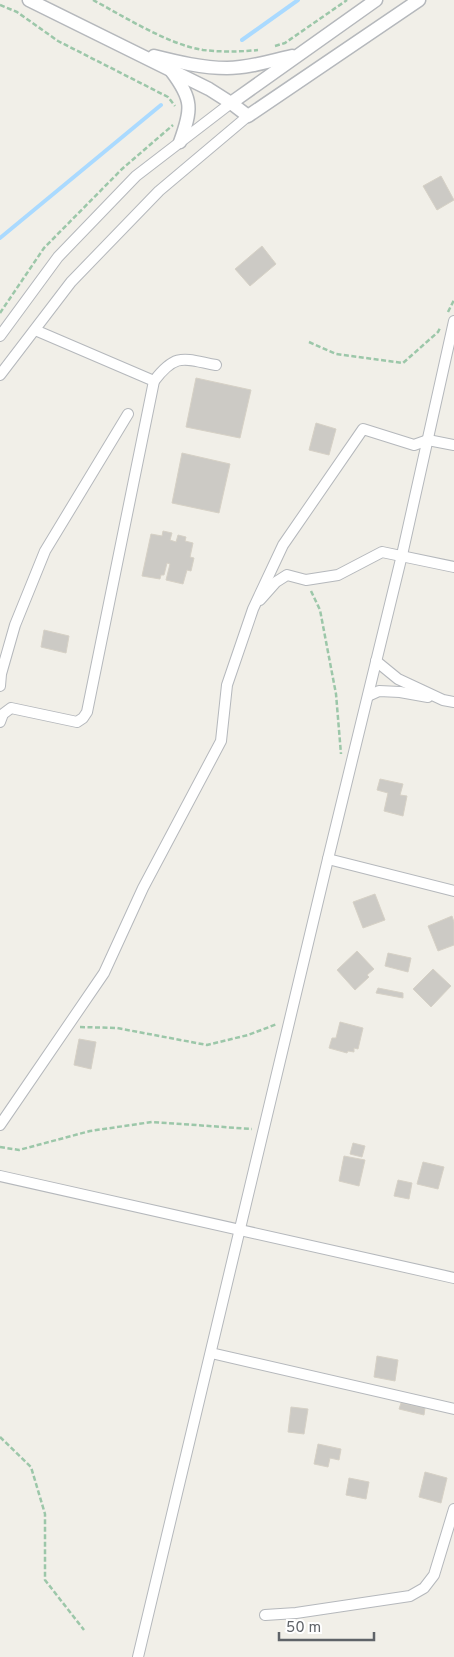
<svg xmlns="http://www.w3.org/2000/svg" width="454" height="1657" viewBox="0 0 454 1657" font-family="Overpass,sans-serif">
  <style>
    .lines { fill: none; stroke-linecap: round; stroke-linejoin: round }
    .stream { stroke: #aadaff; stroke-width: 4 }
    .building { fill: #cccac5; stroke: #d6d1c6 }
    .minor-casing { stroke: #b5b8bc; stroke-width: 12 }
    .tertiary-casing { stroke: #b5b8bc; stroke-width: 15 }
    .path { stroke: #9cc7a9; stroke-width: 2.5; stroke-dasharray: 5 2.5; stroke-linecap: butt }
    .minor { stroke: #fff; stroke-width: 10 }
    .tertiary { stroke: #fff; stroke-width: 12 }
  </style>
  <rect width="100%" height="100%" fill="#f1efe8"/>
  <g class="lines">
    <!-- stream -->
    <g class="stream">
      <path d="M242,40L298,0"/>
      <path d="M0,238L161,105"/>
    </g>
  </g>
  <!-- building -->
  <g class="building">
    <path d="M441,176L454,200L437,210L423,186Z"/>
    <path d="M262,246L276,264L250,286L235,269Z"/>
    <path d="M196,378L251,390L240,438L186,427Z"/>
    <path d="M316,423L336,429L329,455L309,450Z"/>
    <path d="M182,453L230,464L219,513L172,503Z"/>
    <path d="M163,531L172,533L170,540L176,542L178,535L186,537L185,541L193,543L190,557L194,558L191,571L187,570L183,584L166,580L170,564L167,563L164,575H161L160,579L142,576L151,534L162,536Z"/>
    <path d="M44,630L69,636L66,653L41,647Z"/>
    <path d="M380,779L403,784L400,795L407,796L403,816L384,811L388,793L377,790Z"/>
    <path d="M375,894L385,920L363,928L353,902Z"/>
    <path d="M452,916L454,922V945L438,951L428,926Z"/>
    <path d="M357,951L374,969L367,975L369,977L355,990L337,970Z"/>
    <path d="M388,953L411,958L408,972L385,966Z"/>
    <path d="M433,969L451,986L431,1007L413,989Z"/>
    <path d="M378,988L403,993V998L376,993Z"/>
    <path d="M340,1022L363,1028L358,1049L354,1048V1052L348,1051L347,1053L329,1048L332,1038H336Z"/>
    <path d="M79,1039L96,1042L91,1069L74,1065Z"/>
    <path d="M353,1143L365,1146L362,1157L350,1154Z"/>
    <path d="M344,1156L365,1160L359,1186L339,1181Z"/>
    <path d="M423,1162L444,1167L438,1189L417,1184Z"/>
    <path d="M398,1180L412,1183L409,1199L394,1196Z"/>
    <path d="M377,1356L398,1360L395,1381L374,1377Z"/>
    <path d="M401,1403L425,1408L424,1415L399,1409Z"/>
    <path d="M291,1407L308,1409L304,1434L288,1432Z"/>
    <path d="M318,1444L341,1449L339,1460L330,1458L328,1467L314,1464Z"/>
    <path d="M425,1472L447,1478L441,1503L419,1497Z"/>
    <path d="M349,1478L369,1482L366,1499L346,1495Z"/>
  </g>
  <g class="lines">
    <!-- minor casing -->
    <g class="minor-casing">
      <g id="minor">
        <path d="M0,336L58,257L136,176L231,103"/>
        <path d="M0,375L71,282L159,191L248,116"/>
        <path d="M154,381C176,352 184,359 216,365"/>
        <path d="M260,600L276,582L287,575L306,580L338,575L382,552L454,567"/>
        <path d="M376,661L398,679L443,700L454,702"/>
        <path d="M0,686L1,674L15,625L45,551L128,414"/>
        <path d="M368,696L379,691L400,692L428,697"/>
        <path d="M0,722L3,714L11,708L77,722L83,718L87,712L154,381L35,330"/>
        <path d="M328,859L454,891"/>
        <path d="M0,1125L104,973L143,888L221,741L227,685L253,609L283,545L363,429L414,445L428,440L454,445"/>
        <path d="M0,1176L454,1278"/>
        <path d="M211,1353L454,1409"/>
        <path d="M265,1615L296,1613L410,1596L424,1588L434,1575L454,1509"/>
        <path d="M138,1657L328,859L402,555L454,321"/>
      </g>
    </g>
    <!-- tertiary casing -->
    <g class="tertiary-casing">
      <g id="tertiary">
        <path d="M29,0L209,89L231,103L248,116L419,0"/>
        <path d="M154,56C178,62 202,68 227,68C249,68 270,61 292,56"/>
        <path d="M172,72C193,100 192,109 180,142"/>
        <path d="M231,103L376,0"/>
      </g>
    </g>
    <!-- path -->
    <g class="path">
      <path d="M93,0C125,17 167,44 203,50C221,52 239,52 258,50"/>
      <path d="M0,5L17,12L58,41L168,97L175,106"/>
      <path d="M275,46L285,43L347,0"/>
      <path d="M448,312L454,300"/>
      <path d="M0,313L44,248L122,169L173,125"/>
      <path d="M309,342L336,354L403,363L438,332L440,328"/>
      <path d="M311,591L320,610L336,694L341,754"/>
      <path d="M80,1027L117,1028L207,1045L248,1035L277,1024"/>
      <path d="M0,1147L19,1150L90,1131L152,1122L252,1129"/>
      <path d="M0,1437L31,1467L45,1514V1580L84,1630"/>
    </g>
    <!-- minor -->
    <use href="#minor" class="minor"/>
    <!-- tertiary -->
    <use href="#tertiary" class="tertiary"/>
  </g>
  <!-- scale -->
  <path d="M279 1632v8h95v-8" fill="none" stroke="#5f6368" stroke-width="2.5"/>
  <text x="286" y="1632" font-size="15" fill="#5f6368" stroke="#ffffff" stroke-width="4" paint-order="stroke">50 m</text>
</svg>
